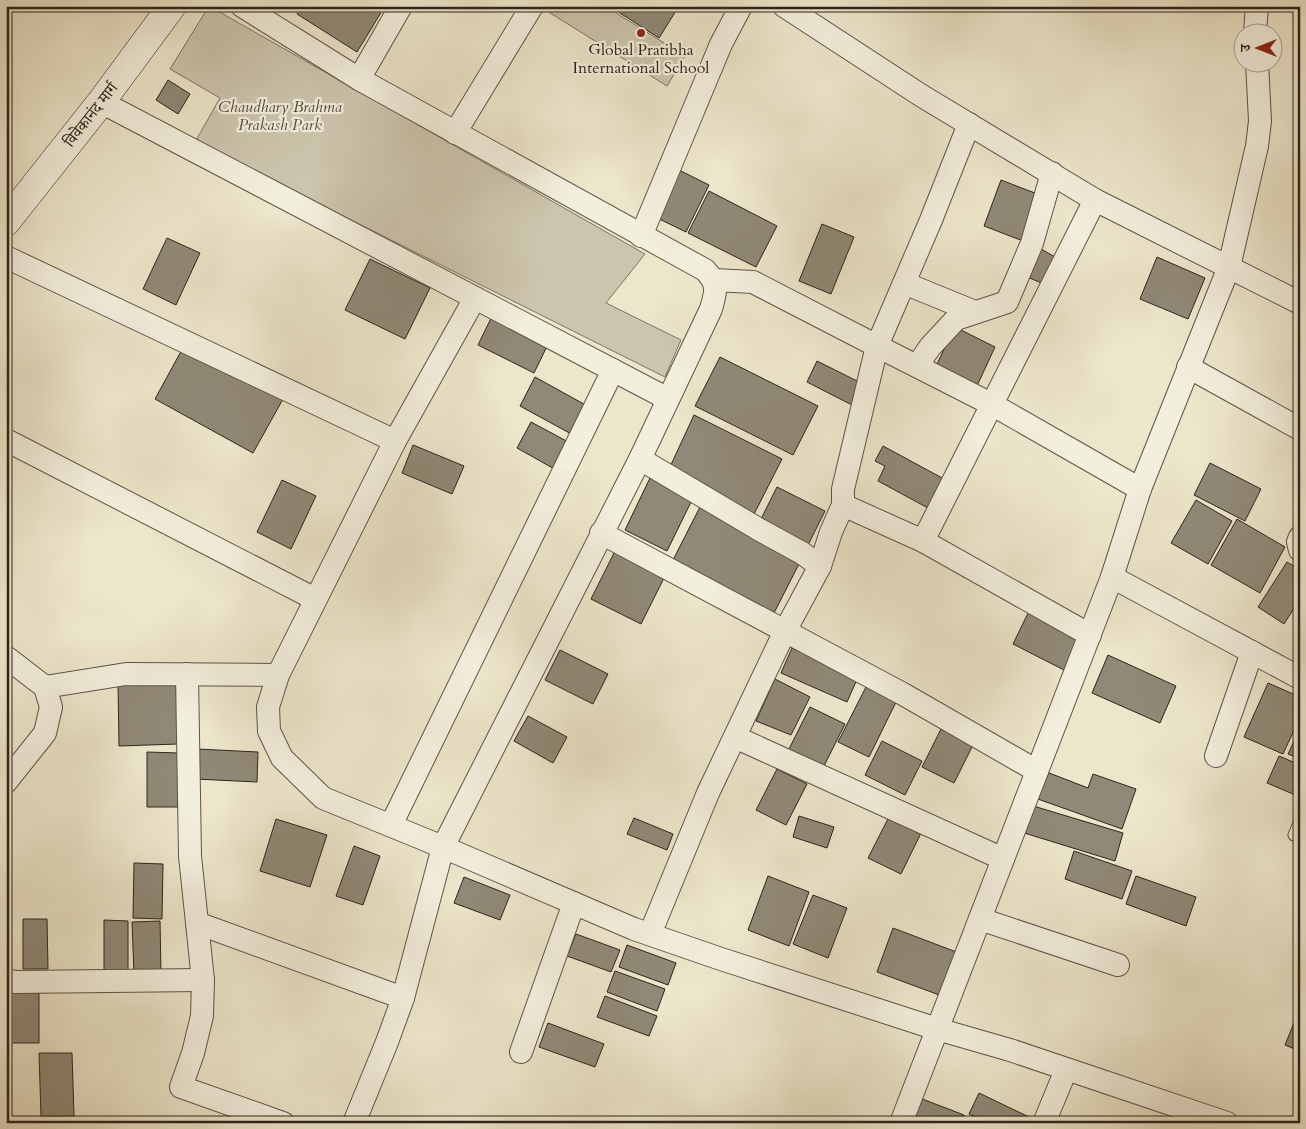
<svg xmlns="http://www.w3.org/2000/svg" width="1306" height="1129" viewBox="0 0 1306 1129" font-family="Cardo,'Noto Serif Devanagari',serif">
  <style>
    .green { fill: #ccc5ad; stroke: #7c7464 }
    .building { fill: #908977; stroke: #2c241b }
    .lines { fill: none; stroke-linecap: round; stroke-linejoin: round }
    .lane-casing { stroke: #5c5447; stroke-width: 13 }
    .street-casing { stroke: #5c5447; stroke-width: 24 }
    .secondary-casing { stroke: #2c241b; stroke-width: 29 }
    .lane { stroke: #f3efdd; stroke-width: 11 }
    .street { stroke: #f3efdd; stroke-width: 22 }
    .secondary { stroke: #f3efdd; stroke-width: 28 }
    .poi-dot { fill: #8f2418; stroke: #f3efdd; stroke-width: 2 }
    .labels { text-anchor: middle; dominant-baseline: central; stroke-width: 4.5; stroke-linejoin: round; paint-order: stroke }
    .poi-label { font-size: 16px; fill: #2c241b; stroke: #f3efdd }
    .park-label { font-size: 16px; font-style: italic; fill: #544c40; stroke: #f3efdd }
    .street-label { font-size: 16px; fill: #2c241b; stroke: #f3efdd }
  </style>
  <rect width="100%" height="100%" fill="#ede6cb"/>
  <filter id="stains"><feTurbulence type="fractalNoise" baseFrequency=".004" numOctaves="4"/><feColorMatrix values="0 0 0 0 .2 0 0 0 0 .09 0 0 0 0 .02 0 0 0 .5 -.17"/></filter>
  <radialGradient id="worn" r=".72"><stop offset=".6" stop-color="#630" stop-opacity="0"/><stop offset="1" stop-color="#630" stop-opacity=".3"/></radialGradient>
  <!-- green -->
  <g class="green">
    <path d="M209,6L645,254L606,303L681,340L665,377L195,142L220,98L170,69Z"/>
    <path d="M549,6H605L685,56L667,86L547,11Z"/>
  </g>
  <!-- building -->
  <g class="building">
    <path d="M283,6H295L291,12Z"/>
    <path d="M302,6H385L357,52L297,14Z"/>
    <path d="M609,6H679L659,38Z"/>
    <path d="M168,80L190,94L178,114L156,100Z"/>
    <path d="M675,168L709,185L686,232L651,215Z"/>
    <path d="M1001,180L1040,195L1023,241L984,226Z"/>
    <path d="M709,191L777,226L756,267L688,233Z"/>
    <path d="M822,224L854,237L831,294L799,281Z"/>
    <path d="M167,238L200,253L176,305L143,289Z"/>
    <path d="M1041,249L1057,258L1046,285L1025,276Z"/>
    <path d="M1157,257L1205,278L1188,319L1140,299Z"/>
    <path d="M370,259L430,288L405,339L345,310Z"/>
    <path d="M495,310L551,338L534,373L478,345Z"/>
    <path d="M955,327L995,347L976,388L935,368Z"/>
    <path d="M185,344L283,399L253,453L155,399Z"/>
    <path d="M720,357L818,406L793,455L695,406Z"/>
    <path d="M817,361L863,384L852,405L807,382Z"/>
    <path d="M535,377L591,408L575,436L520,406Z"/>
    <path d="M694,415L782,459L752,518L669,469Z"/>
    <path d="M531,422L572,444L558,471L517,448Z"/>
    <path d="M413,445L464,466L452,494L402,473Z"/>
    <path d="M883,446L944,479L928,508L878,481L885,466L875,461Z"/>
    <path d="M1210,463L1261,489L1245,521L1194,495Z"/>
    <path d="M650,478L692,500L667,551L625,530Z"/>
    <path d="M282,480L316,496L291,549L257,532Z"/>
    <path d="M777,487L825,511L805,551L757,527Z"/>
    <path d="M1196,500L1232,521L1208,564L1171,543Z"/>
    <path d="M700,507L802,558L774,613L672,562Z"/>
    <path d="M1237,519L1285,547L1260,593L1211,565Z"/>
    <path d="M615,551L665,576L641,624L591,599Z"/>
    <path d="M1287,562L1300,570V599L1284,624L1258,607Z"/>
    <path d="M1030,609L1081,636L1064,670L1013,644Z"/>
    <path d="M792,648L858,677L847,702L781,673Z"/>
    <path d="M560,650L608,674L593,704L545,680Z"/>
    <path d="M1108,655L1176,686L1160,723L1092,693Z"/>
    <path d="M775,679L810,697L791,735L756,721Z"/>
    <path d="M176,682L178,744L119,746L118,684Z"/>
    <path d="M1268,683L1300,697V717L1283,754L1244,737Z"/>
    <path d="M867,685L897,700L869,757L838,742Z"/>
    <path d="M810,707L845,724L823,768L788,751Z"/>
    <path d="M528,716L567,737L553,763L514,741Z"/>
    <path d="M941,729L973,745L954,783L922,767Z"/>
    <path d="M1300,729V759L1288,754Z"/>
    <path d="M882,741L922,761L905,795L865,775Z"/>
    <path d="M197,749L258,752L257,782L196,779Z"/>
    <path d="M147,752L178,753V807H147Z"/>
    <path d="M1279,756L1300,765V797L1267,783Z"/>
    <path d="M777,769L807,784L786,825L756,810Z"/>
    <path d="M1044,771L1088,788L1093,774L1136,789L1122,829L1035,798Z"/>
    <path d="M1030,805L1123,833L1115,861L1021,832Z"/>
    <path d="M891,813L923,829L901,874L868,858Z"/>
    <path d="M799,816L834,827L827,848L793,837Z"/>
    <path d="M634,818L673,834L667,850L627,834Z"/>
    <path d="M276,819L327,835L310,887L260,871Z"/>
    <path d="M354,846L380,856L363,905L336,896Z"/>
    <path d="M1074,851L1132,871L1122,899L1065,879Z"/>
    <path d="M134,863L163,864L162,919L133,918Z"/>
    <path d="M768,876L809,892L789,946L748,930Z"/>
    <path d="M1136,876L1196,897L1186,926L1126,904Z"/>
    <path d="M464,877L510,895L500,920L454,903Z"/>
    <path d="M813,895L847,908L828,958L793,944Z"/>
    <path d="M23,919H47L48,969H23Z"/>
    <path d="M104,920L128,921V972H104Z"/>
    <path d="M160,921L161,973L134,974L132,922Z"/>
    <path d="M893,928L959,953L942,996L877,972Z"/>
    <path d="M576,934L620,950L611,972L567,956Z"/>
    <path d="M627,945L676,963L668,985L619,967Z"/>
    <path d="M615,971L665,989L657,1011L607,992Z"/>
    <rect x="10" y="988" width="29" height="55"/>
    <path d="M605,996L657,1016L649,1036L597,1017Z"/>
    <path d="M1300,1008V1051L1285,1045Z"/>
    <path d="M548,1023L604,1044L595,1067L539,1047Z"/>
    <path d="M39,1053H72L74,1116L41,1117Z"/>
    <path d="M979,1093L1029,1117L1027,1123H989L969,1114Z"/>
    <path d="M917,1097L964,1115L961,1123H908Z"/>
    <path d="M233,1112L259,1123H229Z"/>
  </g>
  <g class="lines">
    <!-- lane casing -->
    <g class="lane-casing">
      <path id="lane" d="M1294,835L1300,821"/>
    </g>
    <!-- street casing -->
    <g class="street-casing">
      <g id="street">
        <path d="M242,6L359,79L705,270C719,285 716,291 711,309L640,459L443,847L403,998L387,1042L354,1123"/>
        <path d="M784,6L922,96L1095,200L1300,303"/>
        <path d="M1255,32L1257,6"/>
        <path d="M359,79L401,6"/>
        <path d="M101,102L668,399"/>
        <path d="M455,133L532,6"/>
        <path d="M641,236L721,44L741,6"/>
        <path d="M6,257L395,441"/>
        <path d="M714,280L753,282L877,346L931,220L969,124"/>
        <path d="M904,283L975,312"/>
        <path d="M475,298L395,441L278,675L268,707L269,731L282,758L323,798L443,847L634,929L721,959L937,1029L1010,1050L1227,1123"/>
        <path d="M917,366L930,347L956,319L1007,302L1032,243L1052,173"/>
        <path d="M1188,367L1300,429"/>
        <path d="M6,440L315,599"/>
        <path d="M640,459L760,530L802,553L820,566"/>
        <path d="M601,533L903,694L1037,771"/>
        <path d="M1300,537L1298,542L1300,550"/>
        <path d="M923,541L1095,200"/>
        <path d="M1112,577L1300,678"/>
        <path d="M1090,635L923,541L843,505V489L877,346L993,405L1140,489"/>
        <path d="M6,657L45,687L51,707L45,733L6,782"/>
        <path d="M187,674L190,856L203,980L202,1016L193,1053L181,1087L283,1123"/>
        <path d="M45,687L126,674L278,675"/>
        <path d="M735,737L1003,859"/>
        <path d="M1216,756L1252,652"/>
        <path d="M391,825L613,370"/>
        <path d="M980,919L1118,965"/>
        <path d="M197,923L403,998"/>
        <path d="M650,934L708,793L785,631L820,566L831,532L843,505"/>
        <path d="M6,980L15,982L203,980"/>
        <path d="M521,1052L574,903"/>
        <path d="M901,1123L1112,577L1140,489L1229,267L1257,146L1260,121L1257,62"/>
        <path d="M1044,1123L1066,1070"/>
      </g>
    </g>
    <!-- secondary casing -->
    <g class="secondary-casing">
      <path id="secondary" d="M6,222L101,102L172,6"/>
    </g>
    <!-- lane -->
    <use href="#lane" class="lane"/>
    <!-- street -->
    <use href="#street" class="street"/>
    <!-- secondary -->
    <use href="#secondary" class="secondary"/>
  </g>
  <!-- markers -->
  <circle class="poi-dot" cx="641" cy="33" r="5"/>
  <g class="labels">
    <!-- poi labels -->
    <g class="poi-label">
      <text x="641" y="50">Global Pratibha<tspan x="641" dy="18">International School</tspan></text>
    </g>
    <!-- park labels -->
    <g class="park-label">
      <text x="280" y="107">Chaudhary Brahma<tspan x="280" dy="18">Prakash Park</tspan></text>
    </g>
    <!-- street labels -->
    <g class="street-label">
      <text transform="translate(91 115) rotate(-52)">विवेकानंद मार्ग</text>
    </g>
  </g>
  <!-- margin -->
  <rect width="1306" height="1129" fill="none" stroke="#ede6cb" stroke-width="25"/>
  <rect x="8" y="8" width="1291" height="1114" fill="none" stroke="#2c241b" stroke-width="2.5"/>
  <rect x="12" y="12" width="1281" height="1104" fill="none" stroke="#2c241b"/>
  <!-- north arrow -->
  <g transform="translate(1258 48) rotate(270)"><circle r="24" fill="#f3efdd" stroke="#a39e8f"/>
  <path d="M0-4L9 19L0 12L-9 19Z" fill="#8f2418"/>
  <text y="-8" font-size="14" font-weight="bold" text-anchor="middle" fill="#2c241b">उ</text>
  </g>
  <rect width="100%" height="100%" filter="url(#stains)"/>
  <rect width="100%" height="100%" fill="url(#worn)"/>
</svg>
